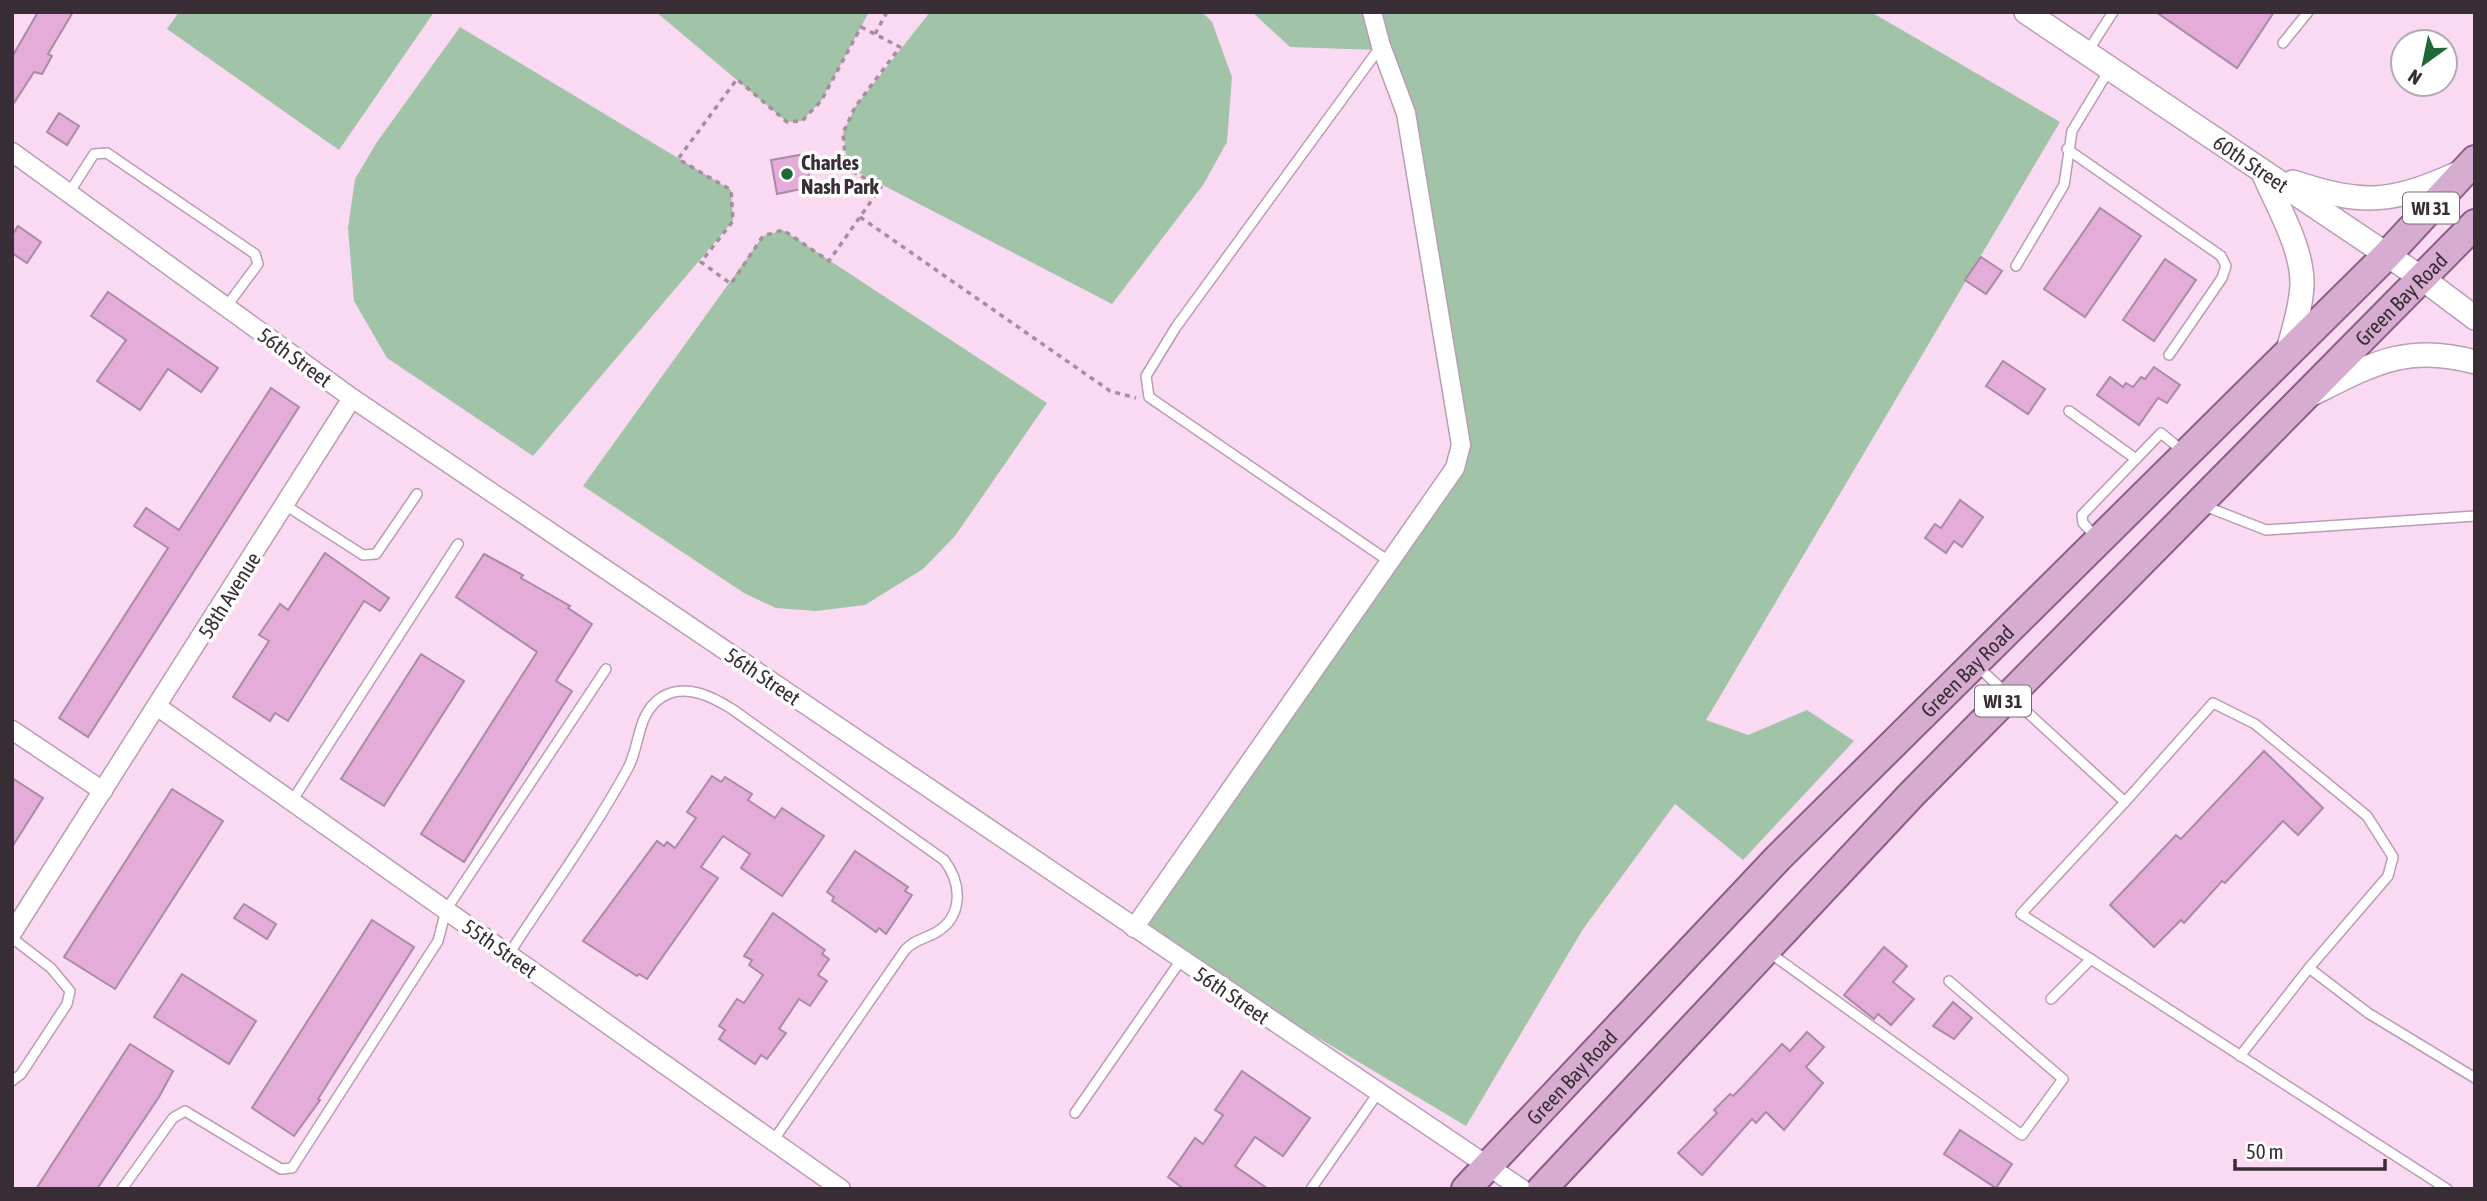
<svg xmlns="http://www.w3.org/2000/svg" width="2487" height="1201" viewBox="0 0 2487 1201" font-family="'Asap Condensed',sans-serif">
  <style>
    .green { fill: #a1c3a7 }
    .building { fill: #e3acd9; stroke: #a98ba3; stroke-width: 2 }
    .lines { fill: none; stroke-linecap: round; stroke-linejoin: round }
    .service-casing { stroke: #ba9cb4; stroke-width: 12 }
    .minor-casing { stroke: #ba9cb4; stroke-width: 21 }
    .tertiary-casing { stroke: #ba9cb4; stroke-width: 26 }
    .primary-casing { stroke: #8e5c85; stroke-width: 32 }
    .path { stroke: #a58e9f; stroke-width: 3.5; stroke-dasharray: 5 5; stroke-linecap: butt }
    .service { stroke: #fff; stroke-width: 9 }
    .minor { stroke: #fff; stroke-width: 18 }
    .tertiary { stroke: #fff; stroke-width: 23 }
    .primary { stroke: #d6add0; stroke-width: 28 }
    .poi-dot { fill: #206937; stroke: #fff; stroke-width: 2.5 }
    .labels { text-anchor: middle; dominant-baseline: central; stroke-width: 7; stroke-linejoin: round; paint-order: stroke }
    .shield { fill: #fff; stroke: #746c72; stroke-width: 2 }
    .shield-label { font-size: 19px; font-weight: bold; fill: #392d36 }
    .poi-label { font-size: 21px; font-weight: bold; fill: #392d36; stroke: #fff; text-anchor: start }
    .street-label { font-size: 21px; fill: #392d36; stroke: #fff }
  </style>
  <rect width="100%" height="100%" fill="#fadaf3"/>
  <!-- green -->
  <g class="green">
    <path d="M179,12H434L339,150L167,29Z"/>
    <path d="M656,12H869L821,101L802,121L787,122Z"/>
    <path d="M930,12H1202L1212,22L1232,77L1227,142L1203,185L1112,304L848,167L843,133L855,107Z"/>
    <path d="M1252,12H1871L2060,122L1706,720L1748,735L1807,710L1854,741L1743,860L1675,804L1583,929L1466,1126L1134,928L1461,445L1406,113L1376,50L1290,47Z"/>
    <path d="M460,27L731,190L733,221L533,456L387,358L354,301L348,228L355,179L377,142Z"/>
    <path d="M783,230L1047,403L955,536L923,569L865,605L816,611L776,608L744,593L583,486L763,236Z"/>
  </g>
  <!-- building -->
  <g class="building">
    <path d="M38,12H73L48,54L52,56L42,74L34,72L12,106V57Z"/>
    <path d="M2156,12H2274L2237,68Z"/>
    <path d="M59,113L79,126L67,145L47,132Z"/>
    <path d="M805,154L811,187L777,194L771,160Z"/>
    <path d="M2100,208L2141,236L2085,317L2044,289Z"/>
    <path d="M18,226L41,242L27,263L12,253V235Z"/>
    <path d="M1981,257L2002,271L1986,294L1965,280Z"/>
    <path d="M2165,259L2196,280L2154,341L2123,320Z"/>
    <path d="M108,292L218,368L201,392L168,369L140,410L97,381L126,340L91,316Z"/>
    <path d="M2003,361L2045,389L2028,414L1986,386Z"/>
    <path d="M2154,367L2180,385L2167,403L2158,398L2139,425L2097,395L2110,377L2123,387L2126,383L2133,387L2141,377L2145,379Z"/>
    <path d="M271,388L299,407L88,737L59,718L168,548L134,526L146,508L179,530Z"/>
    <path d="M1960,500L1983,517L1962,547L1954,541L1946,553L1925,538L1935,524L1941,528Z"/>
    <path d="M325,553L389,598L380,611L364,601L288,721L275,713L270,721L233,697L269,641L259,635L280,604L288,610Z"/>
    <path d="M484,554L523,575L521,578L570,606L568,608L592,624L556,681L572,691L464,862L421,834L537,652L456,597Z"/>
    <path d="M421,654L464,681L384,806L341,779Z"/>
    <path d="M2264,751L2323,808L2298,835L2283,821L2225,883L2222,881L2184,923L2181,920L2154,947L2110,905L2176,835L2181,839Z"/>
    <path d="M712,776L721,782L725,777L752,794L748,800L775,818L782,808L824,836L782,896L741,868L750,854L723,836L701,867L718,878L647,979L639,974L637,976L583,941L657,841L664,846L667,842L675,848L696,818L687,812Z"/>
    <path d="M12,778L43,798L12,847Z"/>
    <path d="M172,789L223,821L115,989L64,957Z"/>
    <path d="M855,851L908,887L905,891L912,895L886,934L879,928L876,932L851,914L832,901L834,897L827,892Z"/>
    <path d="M244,904L276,924L267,939L234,918Z"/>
    <path d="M773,913L825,950L822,954L829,959L818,975L827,981L810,1006L799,999L779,1029L786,1033L767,1059L761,1055L755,1064L719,1039L725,1030L719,1026L737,999L744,1003L763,975L749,965L752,960L744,956Z"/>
    <path d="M372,920L414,947L318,1099L320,1100L294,1136L252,1108Z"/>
    <path d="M1884,947L1907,966L1893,982L1914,999L1891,1025L1878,1014L1874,1019L1844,995Z"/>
    <path d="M182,974L256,1021L229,1064L154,1017Z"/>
    <path d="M1953,1002L1972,1018L1954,1039L1933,1026Z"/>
    <path d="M1807,1032L1824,1047L1806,1067L1823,1083L1784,1130L1766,1112L1756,1123L1752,1119L1702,1175L1678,1153L1717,1113L1714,1110L1730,1094L1733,1096L1742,1087L1782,1044L1790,1051Z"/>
    <path d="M130,1044L173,1071L159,1097L97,1189H36Z"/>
    <path d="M1242,1071L1310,1118L1283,1156L1255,1137L1235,1166L1268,1189H1184L1168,1177L1195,1138L1203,1144L1223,1115L1215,1110Z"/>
    <path d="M1960,1130L2012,1164L1996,1188L1944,1154Z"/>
  </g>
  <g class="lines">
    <!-- service casing -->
    <g class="service-casing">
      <g id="service">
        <path d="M2283,43L2308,12"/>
        <path d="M1381,46L1176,327L1146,376L1149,397L1390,562"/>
        <path d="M2088,51L2113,12"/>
        <path d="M2067,149L2221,256L2226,266L2222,278L2169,355"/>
        <path d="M69,193L94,154L107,153L255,254L258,264L226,307"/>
        <path d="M2016,266L2064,185L2072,131L2109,70"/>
        <path d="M2069,411L2136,459"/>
        <path d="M285,505L363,555L376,554L417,494"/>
        <path d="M2202,505L2266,530L2475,516"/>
        <path d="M2096,537L2083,523L2082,515L2161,433L2185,453"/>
        <path d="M1978,667L2125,802L2021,914L2447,1189"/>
        <path d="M292,801L458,544"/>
        <path d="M2125,802L2213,703L2255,724L2367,816L2393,857L2388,876L2309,968L2368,1013L2475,1078"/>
        <path d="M12,938L51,968L70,991L67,1004L21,1074L12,1081"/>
        <path d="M1770,953L2022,1135L2063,1079L1949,981"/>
        <path d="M509,954C548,893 593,833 628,768C641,744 636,714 662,697C685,683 711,696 732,709L944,860C962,883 964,917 935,933C924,939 914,940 905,950L773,1141"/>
        <path d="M2051,999L2091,959"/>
        <path d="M2240,1056L2309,968"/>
        <path d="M1075,1113L1181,960"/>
        <path d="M122,1189L173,1118L185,1111L281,1169L292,1168L438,941L446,910L606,669"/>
        <path d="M1311,1189L1378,1093"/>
      </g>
    </g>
    <!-- minor casing -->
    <g class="minor-casing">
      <g id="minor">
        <path d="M12,152L352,398L1522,1189"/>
        <path d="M158,707L841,1189"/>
        <path d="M12,730L103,791"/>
        <path d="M1134,928L1455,468L1461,445L1406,113L1381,46L1372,12"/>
        <path d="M12,933L352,398"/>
      </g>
    </g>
    <!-- tertiary casing -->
    <g class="tertiary-casing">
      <g id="tertiary">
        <path id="s1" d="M2026,12L2423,279L2475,318"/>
        <path d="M2263,172C2277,206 2303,248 2302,285C2301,309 2293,331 2287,354"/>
        <path d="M2293,182C2365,206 2392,203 2461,172"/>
        <path d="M2314,393C2372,364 2408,343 2475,362"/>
      </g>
    </g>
    <!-- primary casing -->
    <g class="primary-casing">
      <g id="primary">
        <path id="s2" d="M1466,1189L1778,858L2387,255L2475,160"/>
        <path id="s3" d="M1542,1189L1912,794L2475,224"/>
      </g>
    </g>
    <!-- path -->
    <g class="path">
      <path d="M861,27L900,47L855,107L843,133L846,168L881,187L829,261L783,230L763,236L731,284L701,262L733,221L731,190L678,159L737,79L787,122L802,121L821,101Z"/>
      <path d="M875,34L887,12"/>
      <path d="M860,217L1110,391L1136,398"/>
    </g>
    <!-- service -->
    <use href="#service" class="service"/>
    <!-- minor -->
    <use href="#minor" class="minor"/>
    <!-- tertiary -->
    <use href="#tertiary" class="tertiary"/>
    <!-- primary -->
    <use href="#primary" class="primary"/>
  </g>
  <!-- markers -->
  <circle class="poi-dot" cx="787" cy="174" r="7"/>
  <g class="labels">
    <!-- shield labels -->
    <g class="shield">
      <rect x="2403" y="192.5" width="56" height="31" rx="5"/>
      <rect x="1975" y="685.5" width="56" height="31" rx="5"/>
    </g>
    <g class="shield-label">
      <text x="2431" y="208">WI 31</text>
      <text x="2003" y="701">WI 31</text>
    </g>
    <!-- poi labels -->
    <g class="poi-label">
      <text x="801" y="162">Charles<tspan x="801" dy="24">Nash Park</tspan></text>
    </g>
    <!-- street labels -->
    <g class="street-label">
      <text stroke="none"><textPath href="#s1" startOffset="271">60th Street</textPath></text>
      <text stroke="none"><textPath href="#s3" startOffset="1237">Green Bay Road</textPath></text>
      <text transform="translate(295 357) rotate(36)">56th Street</text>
      <text transform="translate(229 595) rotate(-58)">58th Avenue</text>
      <text stroke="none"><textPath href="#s2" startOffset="721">Green Bay Road</textPath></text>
      <text transform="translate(763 676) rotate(34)">56th Street</text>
      <text transform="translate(500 948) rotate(35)">55th Street</text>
      <text transform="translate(1232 995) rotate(34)">56th Street</text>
      <text stroke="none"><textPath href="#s2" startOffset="154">Green Bay Road</textPath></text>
    </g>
  </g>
  <!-- border -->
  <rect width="2487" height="1201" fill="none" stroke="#392d36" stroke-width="28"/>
  <!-- north arrow -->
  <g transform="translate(2424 63) rotate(213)"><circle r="33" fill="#ffffff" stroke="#b0abaf" stroke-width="2"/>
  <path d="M0-5L12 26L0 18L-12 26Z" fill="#206937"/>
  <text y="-10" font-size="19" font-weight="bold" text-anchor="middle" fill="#392d36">N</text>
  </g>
  <!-- scale -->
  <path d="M2235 1159v10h150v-10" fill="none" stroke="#392d36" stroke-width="3.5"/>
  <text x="2246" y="1159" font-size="21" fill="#392d36" stroke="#ffffff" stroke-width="5" paint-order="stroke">50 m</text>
</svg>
